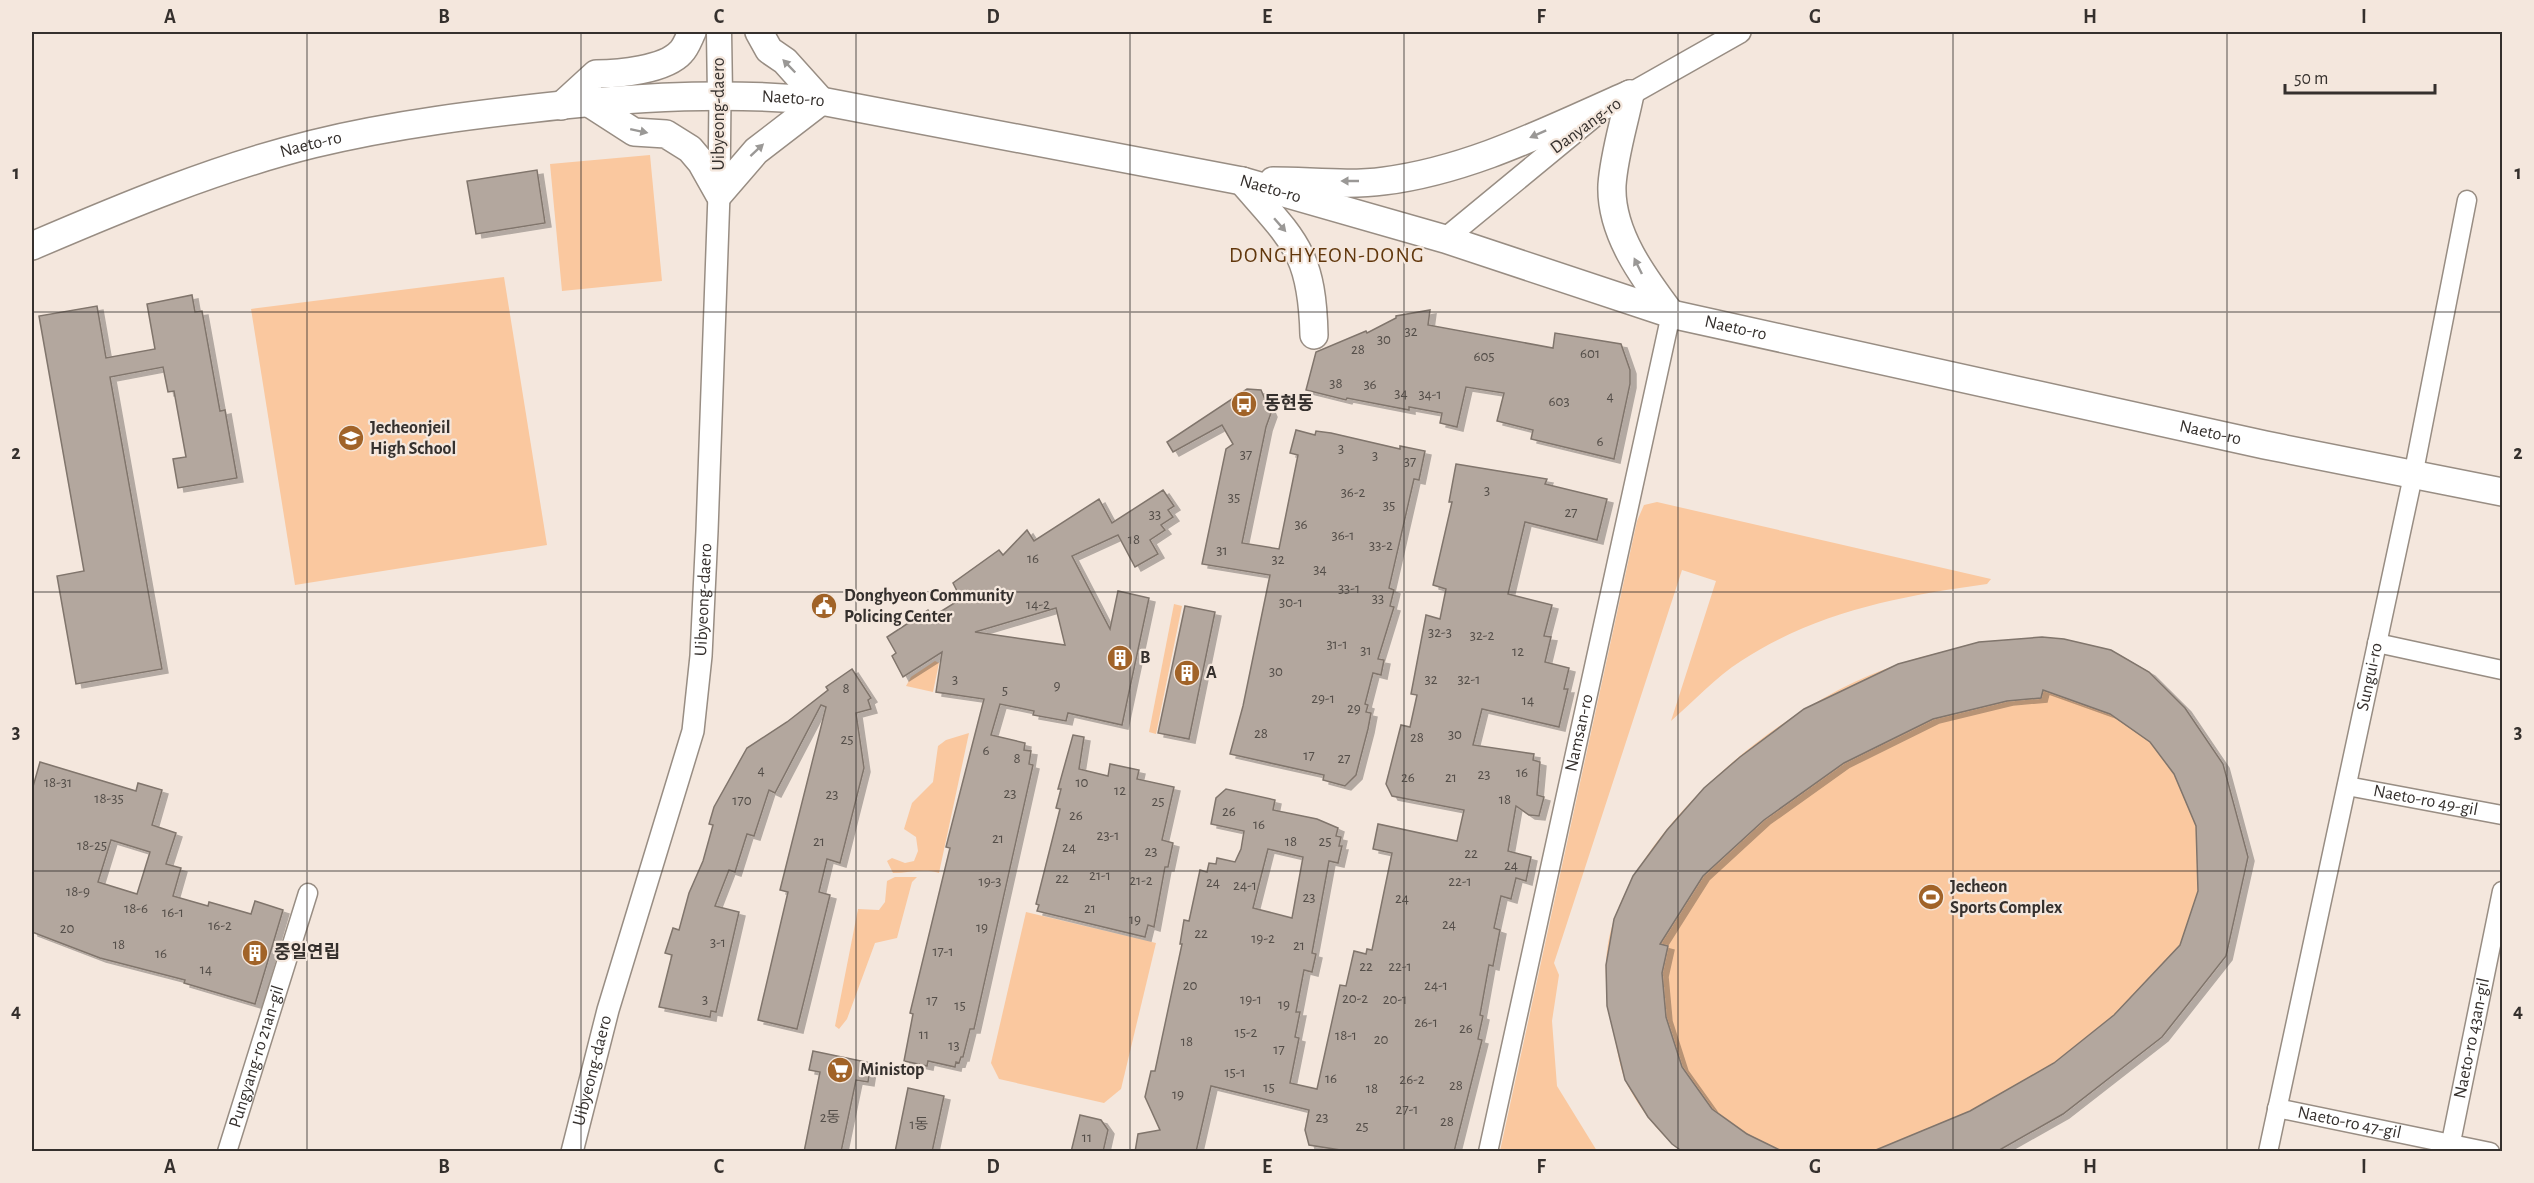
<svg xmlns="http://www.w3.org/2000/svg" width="2534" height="1183" viewBox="0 0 2534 1183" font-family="'Alegreya Sans','Noto Sans KR',sans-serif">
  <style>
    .green { fill: #fac89f }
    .building { fill: #b3a79e; stroke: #80756c; stroke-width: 1.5; fill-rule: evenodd; filter: url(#shadow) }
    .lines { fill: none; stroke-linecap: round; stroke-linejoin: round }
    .minor-casing { stroke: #988d83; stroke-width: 21 }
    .tertiary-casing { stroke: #988d83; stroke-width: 24 }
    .secondary-casing { stroke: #988d83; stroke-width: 27 }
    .primary-casing { stroke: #988d83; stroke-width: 30 }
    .minor { stroke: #fff; stroke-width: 18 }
    .tertiary { stroke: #fff; stroke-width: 21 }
    .secondary { stroke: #fff; stroke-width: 24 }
    .primary { stroke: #fff; stroke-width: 27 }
    .oneway { fill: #9a9896 }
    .grid { fill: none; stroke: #35302d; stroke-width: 1.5; stroke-opacity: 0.55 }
    .labels { text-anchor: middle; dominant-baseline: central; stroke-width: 4.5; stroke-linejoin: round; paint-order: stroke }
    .number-label { font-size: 15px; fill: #544e49 }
    .street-label { font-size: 18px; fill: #35302d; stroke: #f4e7dd }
    .poi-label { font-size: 18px; font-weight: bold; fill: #35302d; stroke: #f4e7dd; text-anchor: start }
    .quarter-label { font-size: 21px; letter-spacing: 1.5px; fill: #61370c; stroke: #f4e7dd }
    .neatline { fill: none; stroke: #35302d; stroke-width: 2 }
    .grid-label { font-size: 20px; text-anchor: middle; font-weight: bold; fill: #35302d }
  </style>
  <defs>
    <filter id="shadow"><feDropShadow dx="6" dy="4" stdDeviation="0" flood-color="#0004"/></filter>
  </defs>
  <rect width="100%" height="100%" fill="#f4e7dd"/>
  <!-- green -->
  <g class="green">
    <path d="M650,155L662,281L562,291L550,164Z"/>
    <path d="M504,277L547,545L295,585L251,309Z"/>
    <path d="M1657,502L1991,579L1987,584C1900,596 1816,612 1741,661C1716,677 1694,701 1671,721L1716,581L1682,570L1554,963L1559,975L1552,1021L1557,1086L1597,1151H1500L1637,521L1644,505Z"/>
    <path d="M1174,604L1182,606L1156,734L1149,732Z"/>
    <path d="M2042,637L2064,639L2111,650L2149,672L2185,708L2223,764L2248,857L2226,956L2162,1037L2063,1114L1996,1151H1683C1659,1135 1639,1108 1626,1082C1619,1067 1617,1046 1613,1029C1604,993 1602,952 1615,917C1654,809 1792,699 1899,664C1946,648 1993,641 2042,637Z"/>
    <path d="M935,661L939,663L933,692L906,686L911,677Z"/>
    <path d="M969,733L939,873C925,868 909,873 893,873L887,861L892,858L905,863L914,861L918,851L916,837L904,829L912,803L933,782L938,746L946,740Z"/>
    <path d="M895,877H917L912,882L897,938L875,943L847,1019L839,1029L835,1026L858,909L879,910L885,902L887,881Z"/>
    <path d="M1026,912L1156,943L1121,1089L1104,1103L999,1079L991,1063Z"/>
  </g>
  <!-- building -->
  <g class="building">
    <path d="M537,170L545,223L476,234L467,181Z"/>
    <path d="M192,295L195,312L202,311L220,411L225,410L237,478L178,488L173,459L186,457L174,391L168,392L163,367L110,377L162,669L76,684L57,576L84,571L39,316L97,306L106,358L155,349L147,304Z"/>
    <path d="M1430,310L1428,325L1553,348L1555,333L1621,344L1630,370V384L1614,459L1531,439L1533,430L1497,421L1504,393L1466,387L1457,427L1440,423L1442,413L1409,407V410L1347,398L1346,400L1306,390L1316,352L1366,331L1367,333L1396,318V316Z"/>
    <path d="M1247,389L1261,390L1271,413L1266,427L1242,543L1279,549L1298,455L1290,453L1296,430L1315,435L1316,431L1331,433L1400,449V446L1425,451L1419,480L1414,479L1389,588L1394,590L1390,606L1394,607L1378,659L1384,660L1381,675L1373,673L1365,704L1368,705L1366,712L1371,713L1368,729L1356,775L1345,786L1323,780L1324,775L1230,754L1243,706L1270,575L1202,564L1226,449L1233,444L1222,425L1173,452L1167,442Z"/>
    <path d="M1456,464L1547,479L1545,484L1607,499L1597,540L1525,522L1508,594L1552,605L1544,636L1551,637L1545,662L1569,668L1564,689H1568L1559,727L1482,709L1473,745L1534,754L1533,760L1540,762L1537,795L1544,797L1539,816L1529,815L1516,806L1508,851L1531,857L1526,881L1516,878L1511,899L1501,896L1494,928L1500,930L1493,966L1489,965L1480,1015L1483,1016L1478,1039L1482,1040L1454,1152H1353L1309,1145L1305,1130L1309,1110L1211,1086L1196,1152H1135L1138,1134L1160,1130L1145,1097L1151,1071H1155L1182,944H1180L1184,920L1189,921L1200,870L1207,872L1209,863L1216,864L1217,858L1235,862L1241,849L1244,831L1211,824L1216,798L1226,789L1275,800L1273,810L1317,819L1338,828L1336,836L1341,837L1339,846H1342L1338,863L1329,861L1312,953L1316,954L1312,972L1304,970L1296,1012H1300L1295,1037L1299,1038L1290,1083L1317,1089L1340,985L1346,986L1354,951L1366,954L1367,949L1372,950L1392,853L1373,849L1378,824L1457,841L1464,810L1392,796L1386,784L1401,725L1410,727L1417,695L1411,694L1426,615L1440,619L1446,589L1433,585L1452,502H1449ZM1268,849L1303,857L1292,918L1253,908Z"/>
    <path d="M1163,490L1174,506L1168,510L1173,517L1161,525L1165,530L1150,540L1158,554L1135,567L1118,535L1072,556L1110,629L1118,591L1149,598L1122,725L1068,713L1066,721L1033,715L1034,711L1000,704L991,735L1025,743L1024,750L1031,751L1029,764L1033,765L974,1029H970L963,1057H961L959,1063L956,1062L955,1067L928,1061L927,1066L904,1061L913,1014L910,1013L950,848L946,847L984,699L936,692L942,652L903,677L892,656L896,653L887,637L928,610L932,617L961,599L953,583L999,550L1003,555L1027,530L1034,541L1099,499L1112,523ZM1056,608L1065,645L975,632Z"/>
    <path d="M1185,606L1215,612L1189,739L1158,733Z"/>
    <path d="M2042,637L2064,639L2111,650L2149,672L2185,708L2223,764L2248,857L2226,956L2162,1037L2063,1114L1996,1152H1871L1970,1111L2054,1063L2114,1015L2180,945L2198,891L2196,826L2174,774L2150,742L2110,714L2043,690L2041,698L2007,701L1933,719L1844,763L1764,820L1703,876L1660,944L1668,946L1662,973L1666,1017L1682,1067L1712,1109L1747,1134L1784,1152H1683L1672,1144L1648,1117L1625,1080L1607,1006L1606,965L1614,919L1633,876L1667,830L1704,788L1740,757L1804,709L1898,664L1979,642Z"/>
    <path d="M852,669L871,698L868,700L871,709L856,713L864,768L840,863L827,859L819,892L830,895L797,1029L758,1020L788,892L780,890L826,707L821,705L775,793L769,790L754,836L747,834L735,872L729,870L715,906L739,912L716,1012L711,1011L710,1017L659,1007L672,955L665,953L673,928L679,930L689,893L703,861L713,825L709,824L714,807L747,748L787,722L828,690L826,687Z"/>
    <path d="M1073,735L1084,737L1079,769L1108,776L1110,764L1139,770L1137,779L1174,787L1162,840L1173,843L1168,867H1165L1154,927L1148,925L1145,937L1037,911L1039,905L1036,904L1060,809L1056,808L1061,789H1058Z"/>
    <path d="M40,762L136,791L138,783L162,790L152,825L176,833L166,864L181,868L173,896L208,906L209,902L251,914L255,901L283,910L255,1004L184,983L185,980L100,958L32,932V790ZM111,840L150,852L137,894L98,882Z"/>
    <path d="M813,1051L871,1063L868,1082L856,1080L841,1152H804L820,1072L809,1070Z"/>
    <path d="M908,1088L944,1096L932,1152H895Z"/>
    <path d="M1080,1115L1101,1120L1108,1130L1103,1152H1071Z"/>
  </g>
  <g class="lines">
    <!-- minor casing -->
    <g class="minor-casing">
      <g id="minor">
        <path d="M2377,643L2502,670"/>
        <path id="s1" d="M2347,786L2502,815"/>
        <path id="s2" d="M2277,1108L2490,1152"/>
        <path id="s3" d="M227,1152L308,893"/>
        <path id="s4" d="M1488,1152L1671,314"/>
        <path id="s5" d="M2268,1152L2413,476L2467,200"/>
        <path id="s6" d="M2449,1152L2502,891"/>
      </g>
    </g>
    <!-- tertiary casing -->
    <g class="tertiary-casing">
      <g id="tertiary">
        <path d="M1618,101L1740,32"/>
        <path d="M1445,239L1592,118"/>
        <path id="s7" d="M572,1152L608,1010L693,731L701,656L707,531L719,194L720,95"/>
      </g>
    </g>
    <!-- secondary casing -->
    <g class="secondary-casing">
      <path id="secondary" d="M719,32L720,95"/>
    </g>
    <!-- primary casing -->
    <g class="primary-casing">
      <g id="primary">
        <path d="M759,32L769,50L785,61L821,101"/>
        <path d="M1630,94C1624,124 1614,155 1612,185C1610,233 1644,278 1671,314"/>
        <path d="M589,103L634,132L666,134L690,149L701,162L719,194L756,151L821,101"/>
        <path d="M561,106L596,74C618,74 665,70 681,52C686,47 689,38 692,32"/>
        <path d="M1242,181C1294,241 1312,252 1314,335"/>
        <path d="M1273,181C1309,181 1348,186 1384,181C1471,170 1550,129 1630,94"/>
        <path id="s8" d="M32,246C123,207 216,168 313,144C395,124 479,114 563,105C650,96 735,92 821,101L1242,181L1445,239L1671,314L2265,445L2502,492"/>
      </g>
    </g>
    <!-- minor -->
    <use href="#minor" class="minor"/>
    <!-- tertiary -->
    <use href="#tertiary" class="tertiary"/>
    <!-- secondary -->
    <use href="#secondary" class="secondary"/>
    <!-- primary -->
    <use href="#primary" class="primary"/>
  </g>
  <!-- one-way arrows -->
  <defs><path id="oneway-solid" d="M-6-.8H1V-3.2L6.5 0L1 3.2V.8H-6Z" transform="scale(1.5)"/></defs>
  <g class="oneway">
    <use href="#oneway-solid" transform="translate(789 66) rotate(-134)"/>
    <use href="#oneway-solid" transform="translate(639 131) rotate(12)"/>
    <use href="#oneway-solid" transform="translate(1538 134) rotate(156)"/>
    <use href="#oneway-solid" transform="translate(757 150) rotate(-43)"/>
    <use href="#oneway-solid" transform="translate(1350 181) rotate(-180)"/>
    <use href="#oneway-solid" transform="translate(1280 225) rotate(49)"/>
    <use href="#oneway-solid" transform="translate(1638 266) rotate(-116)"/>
  </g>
  <!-- grid -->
  <path class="grid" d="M307,32V1152M581,32V1152M856,32V1152M1130,32V1152M1404,32V1152M1678,32V1152M1953,32V1152M2227,32V1152M32,312H2502M32,592H2502M32,871H2502"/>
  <!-- icons -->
  <defs>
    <g id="bus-disc" transform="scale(1.35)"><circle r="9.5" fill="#a16328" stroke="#f4e7dd"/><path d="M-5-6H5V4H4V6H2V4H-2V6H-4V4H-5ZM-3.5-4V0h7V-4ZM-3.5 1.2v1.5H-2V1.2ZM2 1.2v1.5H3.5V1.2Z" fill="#fff"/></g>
    <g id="school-disc" transform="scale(1.35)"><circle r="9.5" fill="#a16328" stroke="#f4e7dd"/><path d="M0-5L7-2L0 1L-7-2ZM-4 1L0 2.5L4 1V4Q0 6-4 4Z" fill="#fff"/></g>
    <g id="civic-disc" transform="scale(1.35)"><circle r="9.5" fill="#a16328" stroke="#f4e7dd"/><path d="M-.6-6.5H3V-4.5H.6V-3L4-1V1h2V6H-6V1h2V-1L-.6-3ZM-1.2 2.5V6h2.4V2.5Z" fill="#fff"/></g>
    <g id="building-disc" transform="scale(1.35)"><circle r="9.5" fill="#a16328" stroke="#f4e7dd"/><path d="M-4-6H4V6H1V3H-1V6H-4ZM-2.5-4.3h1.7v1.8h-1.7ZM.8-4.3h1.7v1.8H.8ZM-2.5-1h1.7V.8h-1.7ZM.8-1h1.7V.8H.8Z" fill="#fff"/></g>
    <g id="stadium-disc" transform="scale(1.35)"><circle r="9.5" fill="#a16328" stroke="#f4e7dd"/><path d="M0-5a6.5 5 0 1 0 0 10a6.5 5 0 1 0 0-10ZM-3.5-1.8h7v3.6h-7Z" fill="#fff"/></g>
    <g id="supermarket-disc" transform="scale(1.35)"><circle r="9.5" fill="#a16328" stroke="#f4e7dd"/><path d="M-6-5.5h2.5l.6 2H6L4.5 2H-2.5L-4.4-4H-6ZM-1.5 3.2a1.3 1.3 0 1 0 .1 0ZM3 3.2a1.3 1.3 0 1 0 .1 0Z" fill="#fff"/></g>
  </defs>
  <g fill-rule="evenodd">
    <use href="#bus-disc" x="1244" y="404"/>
    <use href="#school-disc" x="351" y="438"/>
    <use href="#civic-disc" x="824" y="606"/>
    <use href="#building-disc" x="1120" y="658"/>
    <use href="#building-disc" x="1187" y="673"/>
    <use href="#stadium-disc" x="1931" y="897"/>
    <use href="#building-disc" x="255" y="953"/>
    <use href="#supermarket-disc" x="840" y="1070"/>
  </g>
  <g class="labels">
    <!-- number labels -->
    <g class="number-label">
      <text x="1411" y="331">32</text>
      <text x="1384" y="339">30</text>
      <text x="1358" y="349">28</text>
      <text x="1590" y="353">601</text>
      <text x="1484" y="356">605</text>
      <text x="1336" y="383">38</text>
      <text x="1370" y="384">36</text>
      <text x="1401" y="393">34</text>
      <text x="1430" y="394">34-1</text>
      <text x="1610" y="396">4</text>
      <text x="1559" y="401">603</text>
      <text x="1600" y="441">6</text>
      <text x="1341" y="448">3</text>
      <text x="1246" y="454">37</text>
      <text x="1375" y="455">3</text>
      <text x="1410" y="461">37</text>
      <text x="1487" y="490">3</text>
      <text x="1353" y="492">36-2</text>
      <text x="1234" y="497">35</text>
      <text x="1389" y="505">35</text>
      <text x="1571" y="512">27</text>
      <text x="1155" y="514">33</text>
      <text x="1301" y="524">36</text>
      <text x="1343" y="535">36-1</text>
      <text x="1134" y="539">18</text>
      <text x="1381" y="545">33-2</text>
      <text x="1222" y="550">31</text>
      <text x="1033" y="558">16</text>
      <text x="1278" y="559">32</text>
      <text x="1320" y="569">34</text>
      <text x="1349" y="588">33-1</text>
      <text x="1378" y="598">33</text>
      <text x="1291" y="602">30-1</text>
      <text x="1038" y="604">14-2</text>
      <text x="1440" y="632">32-3</text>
      <text x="1482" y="635">32-2</text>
      <text x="1337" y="644">31-1</text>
      <text x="1366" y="650">31</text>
      <text x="1518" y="651">12</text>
      <text x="1276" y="671">30</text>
      <text x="955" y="679">3</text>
      <text x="1431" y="679">32</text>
      <text x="1469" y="679">32-1</text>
      <text x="1057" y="685">9</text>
      <text x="846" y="688">8</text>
      <text x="1005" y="690">5</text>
      <text x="1323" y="698">29-1</text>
      <text x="1528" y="700">14</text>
      <text x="1354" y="708">29</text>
      <text x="1261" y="733">28</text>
      <text x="1455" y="734">30</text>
      <text x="1417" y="737">28</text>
      <text x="847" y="739">25</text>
      <text x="986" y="750">6</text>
      <text x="1309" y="755">17</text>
      <text x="1017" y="758">8</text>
      <text x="1344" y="758">27</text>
      <text x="761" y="770">4</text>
      <text x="1522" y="772">16</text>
      <text x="1484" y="774">23</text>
      <text x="1408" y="777">26</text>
      <text x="1451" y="777">21</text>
      <text x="58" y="782">18-31</text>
      <text x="1082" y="782">10</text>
      <text x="1120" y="790">12</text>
      <text x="1010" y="793">23</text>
      <text x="832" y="794">23</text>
      <text x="109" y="798">18-35</text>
      <text x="1505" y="799">18</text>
      <text x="742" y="800">170</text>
      <text x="1158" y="801">25</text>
      <text x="1229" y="811">26</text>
      <text x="1076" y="815">26</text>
      <text x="1259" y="824">16</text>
      <text x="1108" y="835">23-1</text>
      <text x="998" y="838">21</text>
      <text x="819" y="841">21</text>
      <text x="1291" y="841">18</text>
      <text x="1325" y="841">25</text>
      <text x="92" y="845">18-25</text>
      <text x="1069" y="847">24</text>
      <text x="1151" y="851">23</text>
      <text x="1471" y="853">22</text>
      <text x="1511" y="865">24</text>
      <text x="1100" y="875">21-1</text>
      <text x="1062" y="878">22</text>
      <text x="1141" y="880">21-2</text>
      <text x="990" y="881">19-3</text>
      <text x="1460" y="881">22-1</text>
      <text x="1213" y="882">24</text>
      <text x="1245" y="885">24-1</text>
      <text x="78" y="891">18-9</text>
      <text x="1309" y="897">23</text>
      <text x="1402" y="898">24</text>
      <text x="136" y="908">18-6</text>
      <text x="1090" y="908">21</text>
      <text x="173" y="912">16-1</text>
      <text x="1135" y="919">19</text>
      <text x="1449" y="924">24</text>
      <text x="220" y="925">16-2</text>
      <text x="982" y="927">19</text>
      <text x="67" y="928">20</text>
      <text x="1201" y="933">22</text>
      <text x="1263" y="938">19-2</text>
      <text x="718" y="942">3-1</text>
      <text x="119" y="944">18</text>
      <text x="1299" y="945">21</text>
      <text x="943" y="951">17-1</text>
      <text x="161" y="953">16</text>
      <text x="1366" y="966">22</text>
      <text x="1400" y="966">22-1</text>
      <text x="206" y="969">14</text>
      <text x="1190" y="985">20</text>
      <text x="1436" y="985">24-1</text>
      <text x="1355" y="998">20-2</text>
      <text x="705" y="999">3</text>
      <text x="1251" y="999">19-1</text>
      <text x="1395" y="999">20-1</text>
      <text x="932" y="1000">17</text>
      <text x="1284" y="1004">19</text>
      <text x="960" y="1005">15</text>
      <text x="1426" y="1022">26-1</text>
      <text x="1466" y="1028">26</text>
      <text x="1246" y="1032">15-2</text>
      <text x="924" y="1034">11</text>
      <text x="1346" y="1035">18-1</text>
      <text x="1381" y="1039">20</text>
      <text x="1187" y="1041">18</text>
      <text x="954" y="1045">13</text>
      <text x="1279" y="1049">17</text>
      <text x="1235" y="1072">15-1</text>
      <text x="1331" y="1078">16</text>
      <text x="1412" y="1079">26-2</text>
      <text x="1456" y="1085">28</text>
      <text x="1269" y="1087">15</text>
      <text x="1372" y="1088">18</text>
      <text x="1178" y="1094">19</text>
      <text x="1407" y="1109">27-1</text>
      <text x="830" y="1117">2동</text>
      <text x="1322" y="1117">23</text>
      <text x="1447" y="1121">28</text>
      <text x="919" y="1124">1동</text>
      <text x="1362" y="1126">25</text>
      <text x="1087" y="1137">11</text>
    </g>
    <!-- street labels -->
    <g class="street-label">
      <text stroke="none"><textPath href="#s8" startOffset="783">Naeto-ro</textPath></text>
      <text transform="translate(719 114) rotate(-90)">Uibyeong-daero</text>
      <text transform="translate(1586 126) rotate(-36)">Danyang-ro</text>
      <text stroke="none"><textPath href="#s8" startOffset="297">Naeto-ro</textPath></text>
      <text stroke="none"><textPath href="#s8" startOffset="1269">Naeto-ro</textPath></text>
      <text stroke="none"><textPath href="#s8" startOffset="1755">Naeto-ro</textPath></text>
      <text stroke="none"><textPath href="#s8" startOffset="2241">Naeto-ro</textPath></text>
      <text stroke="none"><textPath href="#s7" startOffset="570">Uibyeong-daero</textPath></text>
      <text stroke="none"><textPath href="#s5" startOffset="486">Sungui-ro</textPath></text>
      <text stroke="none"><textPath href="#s4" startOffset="429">Namsan-ro</textPath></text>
      <text stroke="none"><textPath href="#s1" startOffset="80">Naeto-ro 49-gil</textPath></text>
      <text stroke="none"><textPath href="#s6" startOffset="116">Naeto-ro 43an-gil</textPath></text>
      <text stroke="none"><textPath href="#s3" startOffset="100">Pungyang-ro 21an-gil</textPath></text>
      <text stroke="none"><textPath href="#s7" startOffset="84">Uibyeong-daero</textPath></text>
      <text stroke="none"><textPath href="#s2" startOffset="74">Naeto-ro 47-gil</textPath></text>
    </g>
    <!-- poi labels -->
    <g class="poi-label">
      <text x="1264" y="404">동현동</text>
      <text x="370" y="428">Jecheonjeil<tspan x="370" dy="21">High School</tspan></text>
      <text x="844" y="596">Donghyeon Community<tspan x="844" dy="21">Policing Center</tspan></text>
      <text x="1140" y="658">B</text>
      <text x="1206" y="673">A</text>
      <text x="1950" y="887">Jecheon<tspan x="1950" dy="21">Sports Complex</tspan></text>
      <text x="274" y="953">중일연립</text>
      <text x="860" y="1070">Ministop</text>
    </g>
    <!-- quarter labels -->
    <g class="quarter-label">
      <text x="1327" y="255">DONGHYEON-DONG</text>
    </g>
  </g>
  <!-- border -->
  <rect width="2534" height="1183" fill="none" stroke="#f4e7dd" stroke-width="66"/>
  <!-- scale -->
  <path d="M2285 84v9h150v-9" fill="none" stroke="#35302d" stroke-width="3"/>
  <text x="2294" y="84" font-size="18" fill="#35302d" stroke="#f4e7dd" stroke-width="4.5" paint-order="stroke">50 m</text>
  <rect x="33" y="33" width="2468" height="1117" class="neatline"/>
  <g class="grid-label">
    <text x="170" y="23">A</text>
    <text x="444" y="23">B</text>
    <text x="719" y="23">C</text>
    <text x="993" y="23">D</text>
    <text x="1267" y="23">E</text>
    <text x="1541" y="23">F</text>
    <text x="1815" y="23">G</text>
    <text x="2090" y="23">H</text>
    <text x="2364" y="23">I</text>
    <text x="16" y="179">1</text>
    <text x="2518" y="179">1</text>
    <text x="16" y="459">2</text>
    <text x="2518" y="459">2</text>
    <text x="16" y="738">3</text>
    <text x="2518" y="738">3</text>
    <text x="16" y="1017">4</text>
    <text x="2518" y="1017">4</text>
    <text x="170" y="1173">A</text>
    <text x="444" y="1173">B</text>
    <text x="719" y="1173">C</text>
    <text x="993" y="1173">D</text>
    <text x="1267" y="1173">E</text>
    <text x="1541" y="1173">F</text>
    <text x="1815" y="1173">G</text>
    <text x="2090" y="1173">H</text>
    <text x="2364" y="1173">I</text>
  </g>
</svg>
